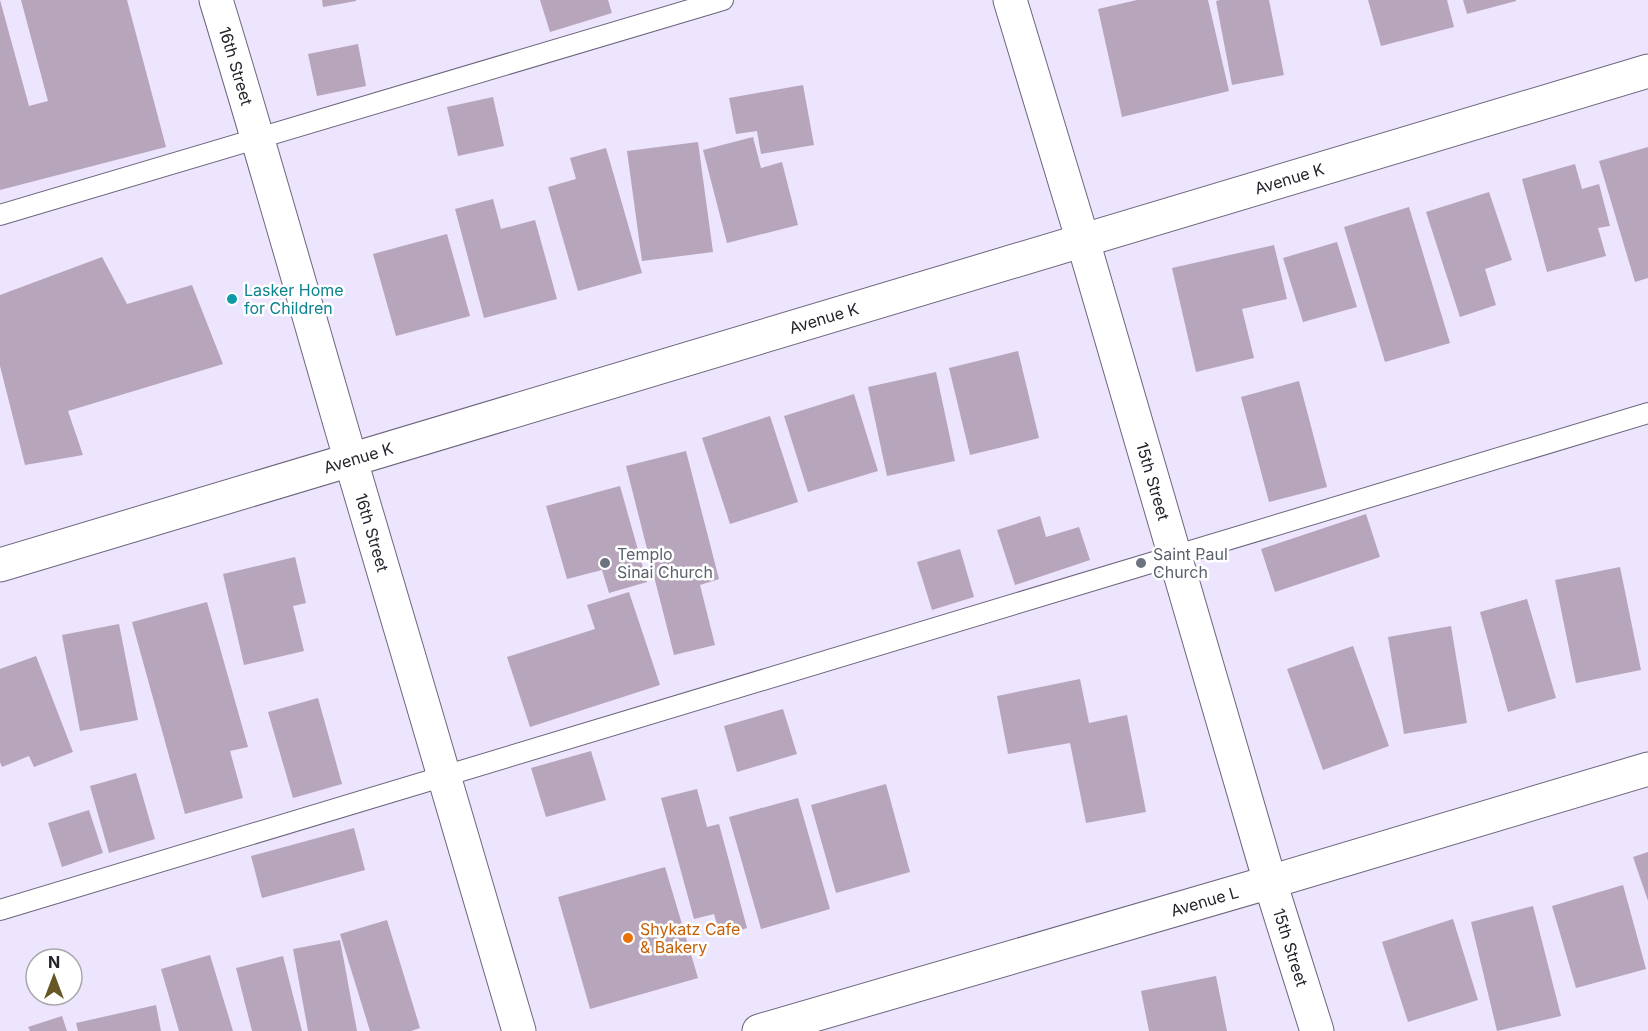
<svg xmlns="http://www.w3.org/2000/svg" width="1648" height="1031" viewBox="0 0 1648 1031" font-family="Inter,sans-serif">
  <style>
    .building { fill: #b7a5bb }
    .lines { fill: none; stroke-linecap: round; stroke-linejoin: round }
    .lane-casing { stroke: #6d667c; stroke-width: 22 }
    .street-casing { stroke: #6d667c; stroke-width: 35 }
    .lane { stroke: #fff; stroke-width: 20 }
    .street { stroke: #fff; stroke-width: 33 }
    .culture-dot { fill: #0f9aa8; stroke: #fff; stroke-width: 2 }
    .worship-dot { fill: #6b7280; stroke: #fff; stroke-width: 2 }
    .food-dot { fill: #e8710a; stroke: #fff; stroke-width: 2 }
    .labels { text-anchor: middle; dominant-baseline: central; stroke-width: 5; stroke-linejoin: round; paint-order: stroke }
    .street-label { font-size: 16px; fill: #25222b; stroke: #fff }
    .culture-label { font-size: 16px; fill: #0d838f; stroke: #fff; text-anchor: start }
    .worship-label { font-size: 16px; fill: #5b616d; stroke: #fff; text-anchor: start }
    .food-label { font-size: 16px; fill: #c56008; stroke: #fff; text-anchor: start }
  </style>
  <rect width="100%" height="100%" fill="#ede4fe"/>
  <!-- building -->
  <g class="building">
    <path d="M0,0L29,106L48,101L21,0H127L166,147L0,190Z"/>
    <path d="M322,0H356V1L323,7Z"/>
    <path d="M540,0H608L612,13L550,32Z"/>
    <path d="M1137,0H1208L1229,91L1122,117L1098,9Z"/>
    <path d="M1220,0H1269L1284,75L1232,85L1216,1Z"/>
    <path d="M1368,0H1447L1454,27L1381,46Z"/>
    <path d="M1463,0H1516V1L1467,14Z"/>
    <path d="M358,44L366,86L317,96L308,54Z"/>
    <path d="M803,85L814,145L761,154L757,131L736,134L729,98Z"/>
    <path d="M493,97L504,146L458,156L447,107Z"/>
    <path d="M753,137L761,168L782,162L798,225L727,243L703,150Z"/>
    <path d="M698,142L713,252L642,261L627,151Z"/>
    <path d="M1648,147V278L1635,282L1599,161Z"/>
    <path d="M606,148L642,273L578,291L548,187L576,179L570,158Z"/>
    <path d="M1575,164L1582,189L1599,184L1610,226L1598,228L1606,256L1547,272L1522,179Z"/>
    <path d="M1489,192L1512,260L1485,269L1496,305L1460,317L1426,212Z"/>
    <path d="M493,199L501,229L535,220L557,299L484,318L455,209Z"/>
    <path d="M1409,207L1450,343L1385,362L1344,227Z"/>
    <path d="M447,234L470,316L396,336L373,254Z"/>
    <path d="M1337,242L1357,307L1303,322L1283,258Z"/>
    <path d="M1274,245L1287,299L1242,309L1254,358L1196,372L1172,268Z"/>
    <path d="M102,257L127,304L192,285L223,364L68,411L83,455L25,465L0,366V295Z"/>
    <path d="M1018,351L1039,438L970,455L949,368Z"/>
    <path d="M936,372L955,461L887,476L868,387Z"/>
    <path d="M1299,381L1327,487L1269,502L1241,397Z"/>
    <path d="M854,394L878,471L808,492L784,416Z"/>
    <path d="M770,416L798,502L730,524L702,438Z"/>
    <path d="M686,451L719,579L700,585L715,645L674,655L626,466Z"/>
    <path d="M620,486L647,582L609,593L602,570L567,579L546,506Z"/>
    <path d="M1366,514L1380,557L1275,592L1261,549Z"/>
    <path d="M1040,516L1046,537L1079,527L1090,560L1015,585L997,530Z"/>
    <path d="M960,549L974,597L932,610L917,562Z"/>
    <path d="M295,557L306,603L293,606L304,651L244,665L223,574Z"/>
    <path d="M1620,567L1641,670L1576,683L1555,580Z"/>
    <path d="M629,592L660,685L530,727L507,657L595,629L587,605Z"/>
    <path d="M1527,599L1556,698L1508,712L1480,612Z"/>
    <path d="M207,602L248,747L230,751L243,798L185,814L132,622Z"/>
    <path d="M119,624L138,720L80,731L62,635Z"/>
    <path d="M1451,626L1467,723L1404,734L1388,637Z"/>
    <path d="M1353,646L1389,746L1323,770L1287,669Z"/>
    <path d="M36,656L73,752L34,767L29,756L2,767L0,762V669Z"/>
    <path d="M1080,679L1089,723L1127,715L1146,812L1086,823L1070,743L1008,754L997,696Z"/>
    <path d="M318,698L342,784L293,798L268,712Z"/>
    <path d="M783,709L797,754L737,772L724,726Z"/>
    <path d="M591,751L606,800L546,817L531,768Z"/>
    <path d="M136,773L155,839L109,853L90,786Z"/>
    <path d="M886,784L910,872L836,893L811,805Z"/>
    <path d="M697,789L707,827L719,824L747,928L720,936L714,914L694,919L661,798Z"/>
    <path d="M798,798L830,909L761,929L729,817Z"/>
    <path d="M89,810L103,853L62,867L48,823Z"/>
    <path d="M354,828L365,870L262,898L251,856Z"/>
    <path d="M1648,852V901L1633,857Z"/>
    <path d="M665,867L698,978L590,1009L558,897Z"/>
    <path d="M1623,885L1646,969L1576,988L1552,906Z"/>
    <path d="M1533,906L1561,1016L1497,1031L1471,922Z"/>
    <path d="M1453,919L1478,1000L1408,1022L1382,942Z"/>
    <path d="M387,920L420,1028L411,1031H370L340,934Z"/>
    <path d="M340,940L357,1031H308L293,949Z"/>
    <path d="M210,955L233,1031H179L161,969Z"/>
    <path d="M283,956L302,1031H252L236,968Z"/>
    <path d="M1216,976L1227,1031H1149L1141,991Z"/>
    <path d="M156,1005L161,1031H78L76,1023Z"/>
    <path d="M62,1016L67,1031H30L28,1027Z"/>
  </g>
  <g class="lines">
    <!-- lane casing -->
    <g class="lane-casing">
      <g id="lane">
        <path d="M0,215L723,0"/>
        <path d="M0,910C550,748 1098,578 1648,413"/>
      </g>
    </g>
    <!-- street casing -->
    <g class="street-casing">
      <g id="street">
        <path id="s1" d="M216,0C263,153 306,307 351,461C407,651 464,841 519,1031"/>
        <path id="s2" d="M1010,0L1083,241L1270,882L1317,1031"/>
        <path id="s3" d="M0,565L1648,71"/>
        <path id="s4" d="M759,1031L1270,882L1648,769"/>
      </g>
    </g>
    <!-- lane -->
    <use href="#lane" class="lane"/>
    <!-- street -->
    <use href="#street" class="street"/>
  </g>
  <!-- markers -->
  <circle class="culture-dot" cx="232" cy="299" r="6"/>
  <g class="worship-dot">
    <circle cx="605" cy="563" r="6"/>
    <circle cx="1141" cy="563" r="6"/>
  </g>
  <circle class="food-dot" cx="628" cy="938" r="6"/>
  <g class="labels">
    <!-- street labels -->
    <g class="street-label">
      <text stroke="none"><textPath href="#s1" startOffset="69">16th Street</textPath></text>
      <text stroke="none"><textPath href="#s3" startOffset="1346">Avenue K</textPath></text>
      <text stroke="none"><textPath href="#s3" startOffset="860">Avenue K</textPath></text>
      <text stroke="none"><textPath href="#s3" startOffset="374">Avenue K</textPath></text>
      <text stroke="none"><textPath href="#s2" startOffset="502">15th Street</textPath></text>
      <text stroke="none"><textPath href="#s1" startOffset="555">16th Street</textPath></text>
      <text stroke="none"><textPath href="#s4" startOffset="464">Avenue L</textPath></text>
      <text stroke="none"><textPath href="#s2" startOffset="988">15th Street</textPath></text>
    </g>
    <!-- culture labels -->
    <g class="culture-label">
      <text x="244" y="290">Lasker Home<tspan x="244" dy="18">for Children</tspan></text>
    </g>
    <!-- worship labels -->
    <g class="worship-label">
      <text x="617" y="554">Templo<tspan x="617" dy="18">Sinai Church</tspan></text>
      <text x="1153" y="554">Saint Paul<tspan x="1153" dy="18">Church</tspan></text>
    </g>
    <!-- food labels -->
    <g class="food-label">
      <text x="640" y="929">Shykatz Cafe<tspan x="640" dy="18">&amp; Bakery</tspan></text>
    </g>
  </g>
  <!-- north arrow -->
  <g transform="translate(54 977)"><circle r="28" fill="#ffffff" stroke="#a8a7aa" stroke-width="1.5"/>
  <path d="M0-4.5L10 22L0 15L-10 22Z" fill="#675725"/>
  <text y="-9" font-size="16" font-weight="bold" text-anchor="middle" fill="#25222b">N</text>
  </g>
</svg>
